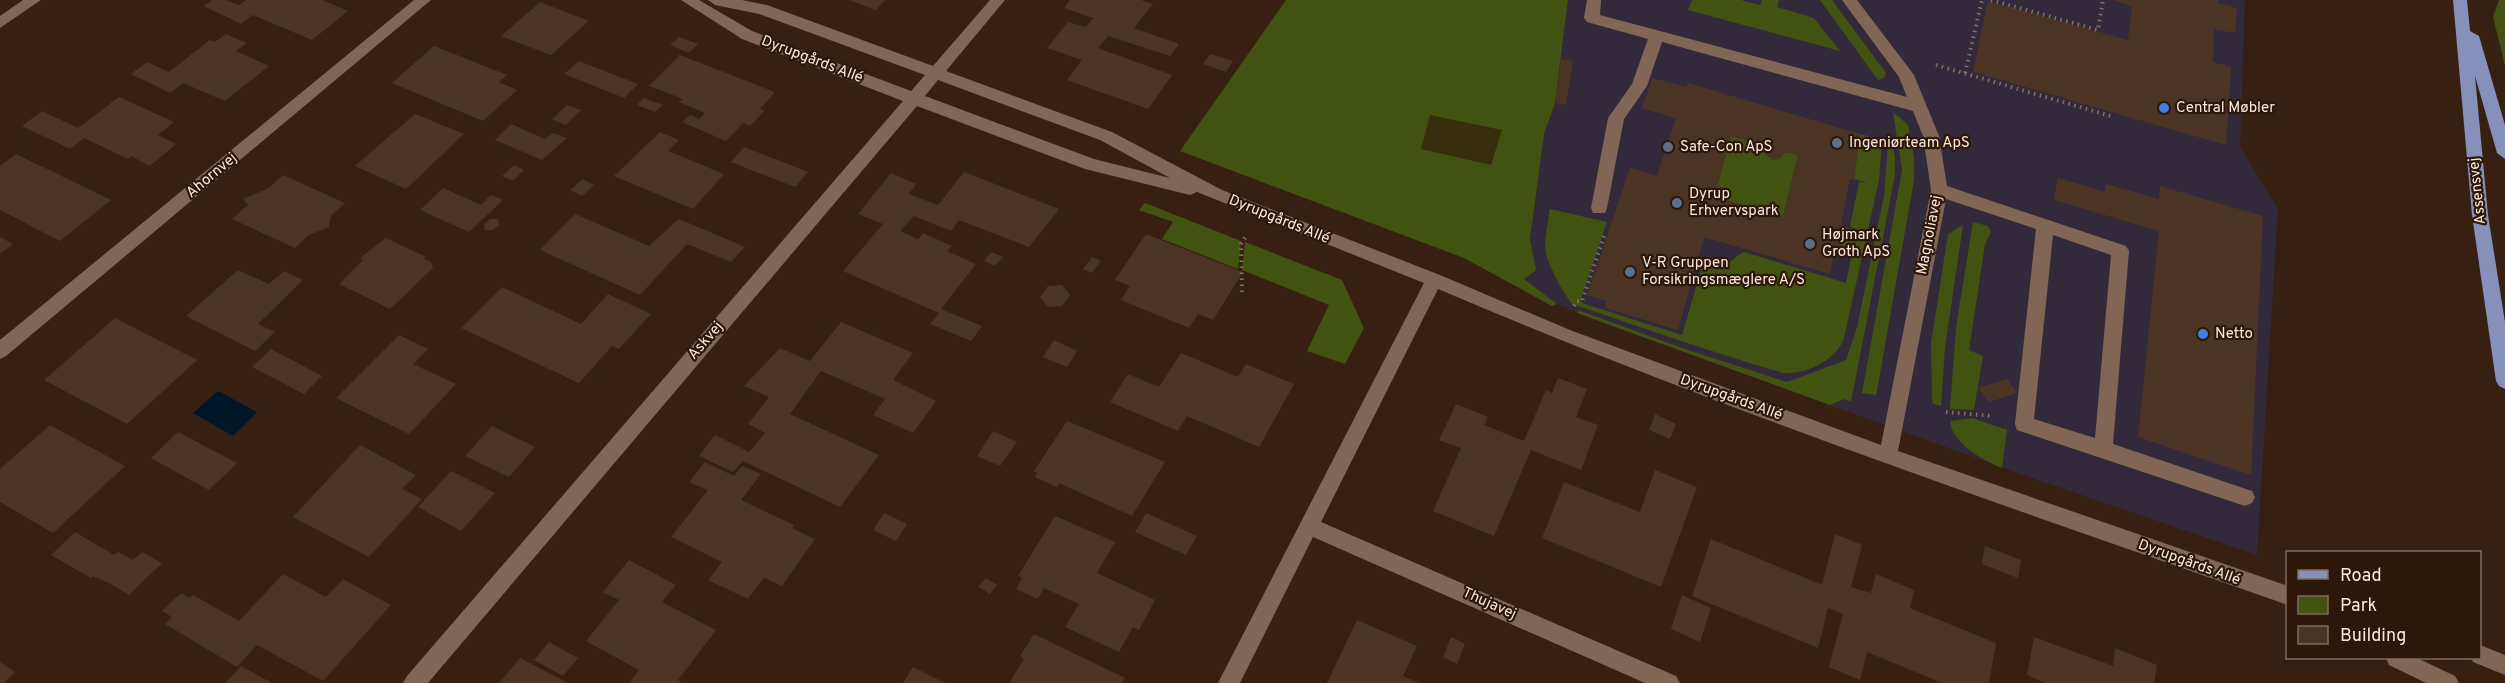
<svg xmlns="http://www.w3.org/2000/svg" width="2505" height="683" viewBox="0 0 2505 683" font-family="Overpass,sans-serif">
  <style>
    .commercial { fill: #322a3a }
    .green { fill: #425210 }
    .sand { fill: #362e0d }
    .water { fill: #001629 }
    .building { fill: #4c3425; fill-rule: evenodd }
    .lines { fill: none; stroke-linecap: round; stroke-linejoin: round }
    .path { stroke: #847063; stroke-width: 4; stroke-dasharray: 1.5 4.5; stroke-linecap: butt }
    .minor { fill: #816655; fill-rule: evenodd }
    .major { fill: #8590bb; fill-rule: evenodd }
    .shop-dot { fill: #3f7fe0; stroke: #2d1708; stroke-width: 2 }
    .service-dot { fill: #5c6f8a; stroke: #2d1708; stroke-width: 2 }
    .labels { text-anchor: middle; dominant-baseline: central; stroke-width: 4.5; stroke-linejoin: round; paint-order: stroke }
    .street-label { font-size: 15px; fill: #f9e9df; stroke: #2d1708 }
    .poi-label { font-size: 15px; fill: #f9e9df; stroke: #2d1708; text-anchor: start }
  </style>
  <rect width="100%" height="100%" fill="#372011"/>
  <!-- commercial -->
  <path class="commercial" d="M1556,0H2245L2240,147L2278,209L2257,555L2035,479L1608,325L1557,304L1528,283L1524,279Z"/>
  <!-- green -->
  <g class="green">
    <path d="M1286,0H1568L1555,103L1544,134L1530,239L1536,270L1524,279L1557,304L1552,306L1464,258L1180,151Z"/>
    <path d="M1692,0H1741L1760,5L1762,0H1779L1777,7L1814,18L1840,51L1688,10Z"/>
    <path d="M1820,0H1832L1886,73L1884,78L1878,80Z"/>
    <path d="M2499,0H2505V66L2493,17Z"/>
    <path d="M1893,112L1908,125L1914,158V180L1877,391L1876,395L1862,393L1902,170Z"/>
    <path d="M1860,134L1882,140L1879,180L1844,338C1837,360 1805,375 1783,373C1712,352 1643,328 1572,304C1563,292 1546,262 1545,248C1545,235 1548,222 1550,209L1607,222L1581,298L1582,303L1682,335L1702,267C1727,274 1725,262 1744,252L1846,283L1852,253L1840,249L1844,227L1858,230L1850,226L1859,182L1868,183L1854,179Z"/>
    <path d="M1731,136L1763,145L1764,153L1773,160L1780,158L1785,152L1798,155L1783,217L1714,197Z"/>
    <path d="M1891,142L1895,156V175L1851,402L1844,399L1830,405L1577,313L1578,310L1682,348L1787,382L1846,360L1857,327L1884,196L1888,144Z"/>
    <path d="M1145,203L1241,241L1238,269L1162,239L1173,222L1139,210Z"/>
    <path d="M1973,222L1988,226L1991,232L1985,244L1969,350L1983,356L1974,410L1950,409L1956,327Z"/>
    <path d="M1963,225L1945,348L1941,406L1933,404L1932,398L1931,343L1948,234Z"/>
    <path d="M1245,242L1342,280L1364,328L1345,364L1307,351L1329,305L1242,270Z"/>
    <path d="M1972,418L2007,430L2002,468C1983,460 1952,444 1950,421Z"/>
  </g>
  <!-- sand -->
  <path class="sand" d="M1430,115L1502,130L1491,165L1421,149Z"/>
  <!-- water -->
  <path class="water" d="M218,391L257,412L233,436L193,413Z"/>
  <!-- building -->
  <g class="building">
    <path d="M212,0H225L239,5L246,0H322L348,11L312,40L253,15L241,24L204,6Z"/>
    <path d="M849,0H885L876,10Z"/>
    <path d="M1070,0H1141L1153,4L1134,28L1179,44L1170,56L1108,36L1098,48L1172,75L1148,109L1067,80L1082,60L1047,48L1068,22L1086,27L1093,18L1064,8Z"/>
    <path d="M2113,0H2218V3L2237,8L2235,33L2214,29L2213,62L2231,67L2226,145L1973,72L1988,1L2128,40L2132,6Z"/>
    <path d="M540,2L589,21L551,55L501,36Z"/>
    <path d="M226,34L247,43L236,51L269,66L225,101L183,83L170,93L131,74L147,62L169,72L210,40L215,42Z"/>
    <path d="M679,37L698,44L689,53L670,45Z"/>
    <path d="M434,46L507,75L499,82L517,90L483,121L392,83Z"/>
    <path d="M1210,54L1233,61L1226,72L1203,64Z"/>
    <path d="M680,55L775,92L760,109L765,110L750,126L743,123L726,141L682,122L690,115L699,119L705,113L679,102L683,99L649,86Z"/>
    <path d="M1561,59L1573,61L1566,105L1555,103Z"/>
    <path d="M579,61L638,84L624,98L564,74Z"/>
    <path d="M1652,78L1686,87L1688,83L1860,134L1854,180L1850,179L1841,224L1845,225L1840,249L1835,248L1830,274L1704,237L1678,330L1605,308L1606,301L1587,295L1630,168L1657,176L1676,118L1642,108ZM1731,136L1763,145L1764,153L1773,160L1780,158L1785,152L1798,155L1783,217L1714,197Z"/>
    <path d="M119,97L174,122L158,135L176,144L150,166L131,156L128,159L84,138L70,149L22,126L42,111L78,128Z"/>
    <path d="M644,98L663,105L655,112L637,105Z"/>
    <path d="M567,105L581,110L566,125L552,119Z"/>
    <path d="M415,114L464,134L406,189L355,166Z"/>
    <path d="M511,124L545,139L553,133L567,138L542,160L495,140Z"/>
    <path d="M660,132L679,140L668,151L724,174L693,209L614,176Z"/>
    <path d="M744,147L808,172L795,187L731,162Z"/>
    <path d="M16,154L111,200L60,241L0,210V166Z"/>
    <path d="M514,165L524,170L513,181L502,176Z"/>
    <path d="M964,172L1059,209L1029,247L959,220L951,231L914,216L900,231L918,239L923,233L952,246L947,251L976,264L941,309L982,326L971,341L930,324L939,313L843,271L883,224L858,214L891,173L916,184L909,194L938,205Z"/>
    <path d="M283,175L345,203L331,216L329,227L309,235L295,248L232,219L248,205L243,199L269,188Z"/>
    <path d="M2058,178L2105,192L2106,184L2159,199L2160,186L2263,216L2251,475L2138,437L2159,231L2054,200Z"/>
    <path d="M583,179L594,185L582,196L570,190Z"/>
    <path d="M443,188L481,205L491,195L503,200L469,232L420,210Z"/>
    <path d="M575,214L649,246L679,219L745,247L731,262L687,244L640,295L540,250Z"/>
    <path d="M490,219H498L499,225L493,230H485L484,224Z"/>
    <path d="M1146,234L1243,272L1213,320L1198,314L1189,328L1121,300L1130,286L1115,280Z"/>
    <path d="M0,237L13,244L0,254Z"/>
    <path d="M386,238L426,257L424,259L431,262L433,268L390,309L339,284L363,260L360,258Z"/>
    <path d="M991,252L1003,257L995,266L984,261Z"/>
    <path d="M1092,257L1101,261L1092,273L1083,269Z"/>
    <path d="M238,270L269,284L284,271L303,280L258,324L275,332L255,351L186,316Z"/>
    <path d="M1062,285L1070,295L1062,306L1048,307L1040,297L1048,286Z"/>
    <path d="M502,287L581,324L608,294L651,314L619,349L612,346L579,383L461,328Z"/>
    <path d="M115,318L197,360L127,424L44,380Z"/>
    <path d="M841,322L913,353L893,380L936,401L913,433L873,415L885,399L821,371L790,414L879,455L840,507L743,461L733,472L699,456L715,435L749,452L765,433L748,424L769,397L744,386L780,348L810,361Z"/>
    <path d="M399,335L428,349L413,364L456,384L409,434L336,398Z"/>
    <path d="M1054,340L1077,351L1067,367L1043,357Z"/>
    <path d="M271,349L322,376L304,394L252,367Z"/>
    <path d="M1181,353L1238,377L1246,364L1294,384L1259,447L1187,416L1178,431L1110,402L1128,374L1159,387Z"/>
    <path d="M1558,378L1587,389L1576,417L1598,425L1581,470L1531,450L1494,536L1433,511L1461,448L1439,440L1456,404L1488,417L1484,425L1524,441L1546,390L1552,393Z"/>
    <path d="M2007,379L2017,393L1989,402L1978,388Z"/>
    <path d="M1655,414L1676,424L1670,439L1649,430Z"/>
    <path d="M1067,421L1165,462L1132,516L1059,483L1057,487L1035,477L1037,473L1034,471Z"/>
    <path d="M50,425L125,466L53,533L0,502V469Z"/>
    <path d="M492,426L535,447L509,477L465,456Z"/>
    <path d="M993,431L1017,442L1000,466L977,456Z"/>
    <path d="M178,432L237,463L209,490L151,458Z"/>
    <path d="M360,445L416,475L402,489L422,499L369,557L293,517Z"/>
    <path d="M705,462L734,476L742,466L761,474L741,500L794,525L792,528L815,539L782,586L764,578L748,599L708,580L722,562L671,537L708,490L689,482Z"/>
    <path d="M1655,470L1697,487L1661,587L1542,538L1564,482L1640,512Z"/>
    <path d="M451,471L495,493L461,531L418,507Z"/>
    <path d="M884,513L907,524L896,541L873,530Z"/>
    <path d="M1146,513L1197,536L1186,555L1135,532Z"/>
    <path d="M1055,516L1115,542L1097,573L1155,600L1139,630L1133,627L1119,652L1065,627L1079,604L1044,588L1038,599L1016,589L1022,578L1018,576Z"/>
    <path d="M75,532L114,555L118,552L133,560L142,552L162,563L129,595L109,583L93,576L91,578L51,555Z"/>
    <path d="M1835,534L1862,545L1851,587L1871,593L1876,574L1914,590L1910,608L1996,643L1989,683H1942L1867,652L1860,680L1829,667L1843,614L1828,608L1818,648L1692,596L1711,539L1822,585Z"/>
    <path d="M1985,546L2021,560L2018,578L1982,564Z"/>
    <path d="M629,560L676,585L662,602L716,630L678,680L682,683H629L639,670L586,641L619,600L603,592Z"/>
    <path d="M283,574L326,597L343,579L391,605L323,681L257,645L237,667L165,624L172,617L162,611L181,593L190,598L193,595L239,621Z"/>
    <path d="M986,578L997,585L990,594L978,587Z"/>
    <path d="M1682,595L1711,608L1700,642L1671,629Z"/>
    <path d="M1357,620L1417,646L1403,676L1420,683H1327Z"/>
    <path d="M1034,634L1125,678L1122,683H1009L1024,659L1020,656Z"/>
    <path d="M1451,637L1465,644L1457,664L1443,657Z"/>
    <path d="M2034,637L2113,666L2115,648L2157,665L2154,683H2045L2027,675Z"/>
    <path d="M549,642L578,658L563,676L534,660Z"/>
    <path d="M520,658L568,683H499Z"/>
    <path d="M0,662L15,672L4,683H0Z"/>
    <path d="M241,666L272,683H225Z"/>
    <path d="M913,667L945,683H903Z"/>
  </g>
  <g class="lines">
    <!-- path -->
    <g class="path">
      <path d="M1991,0L2098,30L2103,0"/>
      <path d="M1936,65L2114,117"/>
      <path d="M1965,73L1982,0"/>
      <path d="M1242,292L1241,244L1246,236"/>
      <path d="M1574,306L1577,301H1582L1604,236"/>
      <path d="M1946,412L1992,416"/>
    </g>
    <!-- minor -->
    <g class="minor">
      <path d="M23,0H41L0,28V16Z"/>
      <path d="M414,0H431L6,356L0,359V340Z"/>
      <path d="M681,0H699L752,31L911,91L925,75L759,14L715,5L708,0H742L767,5L933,66L990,0H1005L946,71L1112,132L1222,190L1440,275L1570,330L1881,445L1931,190L1923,136L1913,111L1662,42L1647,86L1624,119L1607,208L1605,213H1593L1591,208L1608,118L1632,84L1648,39L1587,22L1584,18L1587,0H1601L1600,15L1907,97L1899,77L1842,0H1857L1914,75L1939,136L1947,186L2126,246L2129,251L2113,444L2252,491L2255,497L2252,503L2245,506L2017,430L2015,424L2036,229L1946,199L1898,451L2288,586V605C2003,505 1716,408 1438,289L1321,522L1676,676L1680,683H1645L1313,537L1240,683H1218L1424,283L1197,192L1190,195L1085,169L917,106L428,683H403L407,676L903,101L742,39ZM938,80L1100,140L1170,178L1094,159L925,96ZM2053,235L2111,255L2095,438L2034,419Z"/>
      <path d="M2480,645L2505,655V675L2473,662L2471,658H2480Z"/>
      <path d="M2386,658H2417L2455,676L2459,683H2426L2389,665Z"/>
    </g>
    <!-- major -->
    <path class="major" d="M2453,0H2467L2470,31L2479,36L2505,125V159L2497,153L2475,76L2488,215L2505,322V389L2499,386L2496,381L2472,215Z"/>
  </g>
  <!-- markers -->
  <g class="shop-dot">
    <circle cx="2164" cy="108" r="6"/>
    <circle cx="2203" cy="334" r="6"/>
  </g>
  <g class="service-dot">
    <circle cx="1837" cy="143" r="6"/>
    <circle cx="1668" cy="147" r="6"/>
    <circle cx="1677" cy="203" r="6"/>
    <circle cx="1810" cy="244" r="6"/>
    <circle cx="1630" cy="272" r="6"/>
  </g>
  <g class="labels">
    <!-- street labels -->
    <g class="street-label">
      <text transform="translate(812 60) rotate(21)">Dyrupgårds Allé</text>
      <text transform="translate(212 176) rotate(-40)">Ahornvej</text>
      <text transform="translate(2478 191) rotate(-96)">Assensvej</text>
      <text transform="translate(1279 220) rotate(22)">Dyrupgårds Allé</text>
      <text transform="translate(1930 235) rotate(-79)">Magnoliavej</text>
      <text transform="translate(706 341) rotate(-49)">Askvej</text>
      <text transform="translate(1731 398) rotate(20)">Dyrupgårds Allé</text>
      <text transform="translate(2189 563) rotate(20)">Dyrupgårds Allé</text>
      <text transform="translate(1489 604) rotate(24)">Thujavej</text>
    </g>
    <!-- poi labels -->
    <g class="poi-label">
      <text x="2176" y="108">Central Møbler</text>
      <text x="1849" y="143">Ingeniørteam ApS</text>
      <text x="1680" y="147">Safe-Con ApS</text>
      <text x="1689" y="194">Dyrup<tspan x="1689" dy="17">Erhvervspark</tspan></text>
      <text x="1822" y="235">Højmark<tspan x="1822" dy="17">Groth ApS</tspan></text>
      <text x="1642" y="263">V-R Gruppen<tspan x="1642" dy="17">Forsikringsmæglere A/S</tspan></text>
      <text x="2215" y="334">Netto</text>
    </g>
  </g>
  <!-- legend -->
  <rect x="2286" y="551" width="195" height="108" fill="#2d1708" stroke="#7f6b5e" stroke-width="1.5"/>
  <rect x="2298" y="570" width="30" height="9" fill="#8590bb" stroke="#7f6b5e" stroke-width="1.5"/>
  <text x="2340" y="581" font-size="18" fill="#f9e9df">Road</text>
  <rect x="2298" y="596" width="30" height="18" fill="#425210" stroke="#7f6b5e" stroke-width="1.5"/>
  <text x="2340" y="611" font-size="18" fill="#f9e9df">Park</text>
  <rect x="2298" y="626" width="30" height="18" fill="#4c3425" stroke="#7f6b5e" stroke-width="1.5"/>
  <text x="2340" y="641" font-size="18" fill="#f9e9df">Building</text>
</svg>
